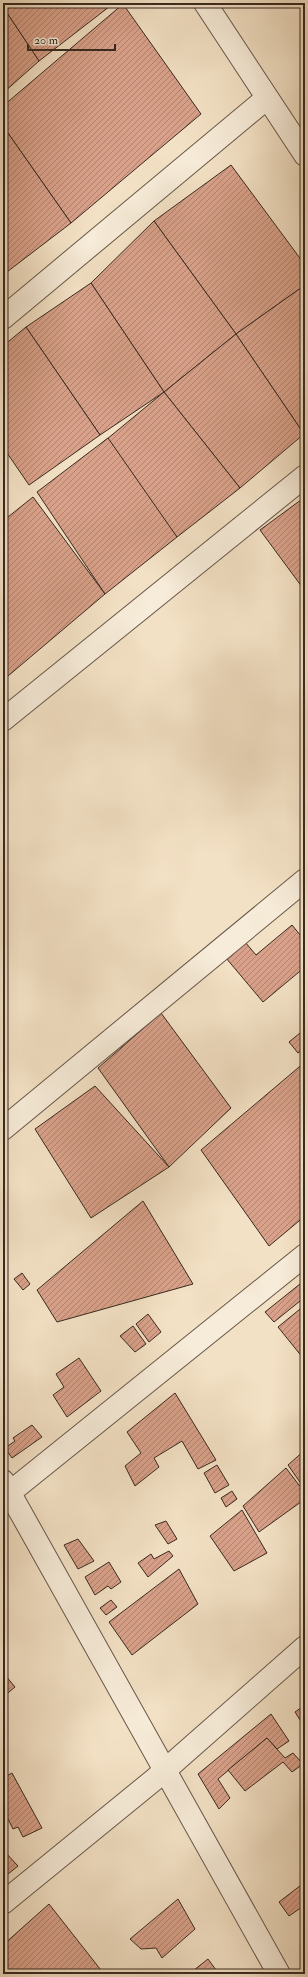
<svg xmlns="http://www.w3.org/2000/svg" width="308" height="1977" viewBox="0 0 308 1977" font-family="'IM FELL Double Pica',serif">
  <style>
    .building { fill: url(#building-hatch); stroke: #382920 }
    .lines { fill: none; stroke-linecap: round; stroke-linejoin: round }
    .minor-casing { stroke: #675749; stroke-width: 24 }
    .minor { stroke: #f7ecd9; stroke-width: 22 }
  </style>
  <defs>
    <pattern id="building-hatch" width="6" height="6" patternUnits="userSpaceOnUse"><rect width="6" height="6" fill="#d9a18a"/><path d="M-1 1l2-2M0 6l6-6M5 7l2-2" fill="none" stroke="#b18370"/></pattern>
  </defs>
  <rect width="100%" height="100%" fill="#f3e1c5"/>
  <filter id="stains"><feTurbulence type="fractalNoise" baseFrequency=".005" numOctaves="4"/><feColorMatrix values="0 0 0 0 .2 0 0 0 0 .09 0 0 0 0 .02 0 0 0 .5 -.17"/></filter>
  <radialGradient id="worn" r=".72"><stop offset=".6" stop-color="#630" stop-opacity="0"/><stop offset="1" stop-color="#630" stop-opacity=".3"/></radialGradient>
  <!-- building -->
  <g class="building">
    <path d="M3,3H114L39,61L3,7Z"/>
    <path d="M123,4L201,114L71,223L3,126V106Z"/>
    <path d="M3,7L39,61L3,93Z"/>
    <path d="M3,126L71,223L3,275Z"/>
    <path d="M231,165L305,265V285L236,334L154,221Z"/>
    <path d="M154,221L236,334L164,392L91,283Z"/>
    <path d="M91,283L164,392L100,435L26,327Z"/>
    <path d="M305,285V433L304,434L236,334Z"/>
    <path d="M26,327L100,435L29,485L3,447V346Z"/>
    <path d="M236,334L304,434L240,488L164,392Z"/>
    <path d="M164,392L240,488L177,537L101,444Z"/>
    <path d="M108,438L177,537L105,594L37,492Z"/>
    <path d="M33,497L105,594L8,676L3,661V521Z"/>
    <path d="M305,497V591L260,530Z"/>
    <path d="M292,925L305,941V967L263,1002L226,958L245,942L256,955Z"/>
    <path d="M161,1013L231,1108L169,1167L98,1068Z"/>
    <path d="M305,1029V1048L298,1053L289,1042Z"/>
    <path d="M305,1062V1216L269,1246L201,1150Z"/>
    <path d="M95,1086L169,1167L91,1218L35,1129Z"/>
    <path d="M143,1201L193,1284L57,1322L37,1290Z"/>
    <path d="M22,1273L30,1284L23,1290L14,1279Z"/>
    <path d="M305,1280V1297L274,1322L265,1312Z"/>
    <path d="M305,1305V1356L303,1358L278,1327Z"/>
    <path d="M148,1314L161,1332L149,1342L136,1324Z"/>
    <path d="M133,1326L146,1344L135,1352L120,1336Z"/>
    <path d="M79,1358L101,1391L67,1417L53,1395L64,1387L56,1374Z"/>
    <path d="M175,1393L216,1460L198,1469L182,1441L154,1458L159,1467L135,1486L125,1466L141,1453L127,1432Z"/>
    <path d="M32,1425L42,1437L12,1458L5,1448L15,1441L13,1438Z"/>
    <path d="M305,1450V1486L304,1488L288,1465Z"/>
    <path d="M217,1465L229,1485L215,1493L204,1473Z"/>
    <path d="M286,1468L305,1493V1499L259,1532L243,1506Z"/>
    <path d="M232,1491L237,1499L226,1507L221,1498Z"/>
    <path d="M242,1510L267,1553L234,1571L210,1536Z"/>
    <path d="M166,1521L177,1539L168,1544L155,1525Z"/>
    <path d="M78,1539L94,1561L78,1569L64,1545Z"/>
    <path d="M169,1551L173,1556L148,1577L138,1563L151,1554L154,1559Z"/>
    <path d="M109,1562L121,1582L111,1589L108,1586L95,1595L85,1577Z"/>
    <path d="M179,1569L198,1604L132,1655L109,1622Z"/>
    <path d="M111,1600L117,1607L106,1615L100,1608Z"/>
    <path d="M5,1675L15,1687L3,1697V1677Z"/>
    <path d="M305,1705V1728L295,1712Z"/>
    <path d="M271,1714L289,1741L277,1749L267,1738L218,1779L230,1798L219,1809L198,1774Z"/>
    <path d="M267,1738L285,1758L293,1753L303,1764L292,1772L283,1762L245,1791L228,1770Z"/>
    <path d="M12,1773L42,1828L23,1837L18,1827L13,1829L3,1809V1778Z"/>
    <path d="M5,1852L18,1866L3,1878V1853Z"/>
    <path d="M305,1882V1905L289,1916L279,1902Z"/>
    <path d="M178,1899L195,1929L162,1958L156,1948L141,1949L130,1939Z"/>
    <path d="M49,1904L104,1974H3V1945Z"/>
    <path d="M208,1959L219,1974H189Z"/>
  </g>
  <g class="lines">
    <!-- minor casing -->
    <g class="minor-casing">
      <g id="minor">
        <path d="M205,3L305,155"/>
        <path d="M3,318L267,98"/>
        <path d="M3,720L305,476"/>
        <path d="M3,1129L305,880"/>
        <path d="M3,1481L279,1974"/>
        <path d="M3,1498L305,1255"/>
        <path d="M3,1903L155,1779L305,1647"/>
      </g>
    </g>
    <!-- minor -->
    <use href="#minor" class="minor"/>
  </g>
  <!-- margin -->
  <rect width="308" height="1977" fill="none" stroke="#f3e1c5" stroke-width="16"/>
  <rect x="4" y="4" width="300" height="1969" fill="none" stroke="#382920" stroke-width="2"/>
  <rect x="8" y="8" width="292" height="1961" fill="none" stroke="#382920"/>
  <!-- scale -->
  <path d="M28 44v6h87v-6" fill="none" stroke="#382920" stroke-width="2"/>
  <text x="34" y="44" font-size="12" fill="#382920" stroke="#f7ecd9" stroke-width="3" paint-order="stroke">20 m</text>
  <rect width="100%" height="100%" filter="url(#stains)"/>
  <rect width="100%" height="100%" fill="url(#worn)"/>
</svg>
